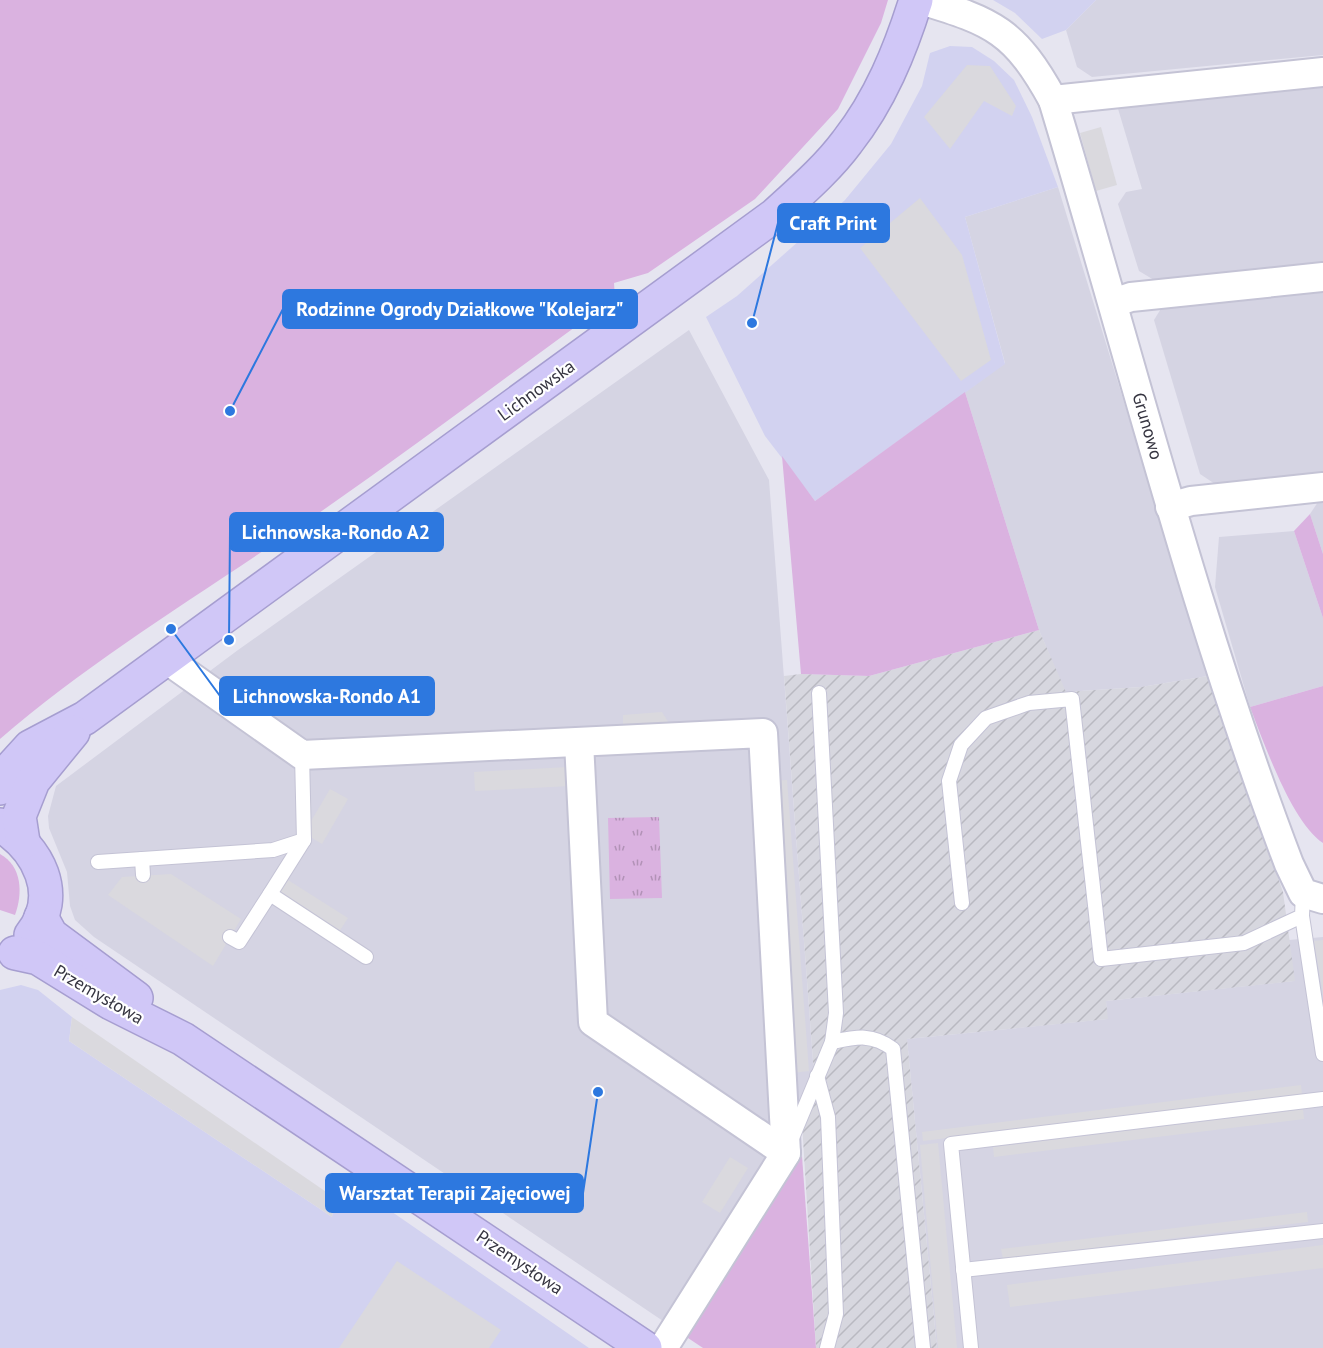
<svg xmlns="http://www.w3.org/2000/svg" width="1323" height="1348" viewBox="0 0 1323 1348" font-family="'PT Sans',sans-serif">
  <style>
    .residential { fill: #d5d4e3 }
    .commercial { fill: #d2d2f0 }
    .industrial { fill: url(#industrial-furrows) }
    .green { fill: #dab2e0 }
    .park { fill: url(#park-tufts) }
    .parking { fill: #dad9de }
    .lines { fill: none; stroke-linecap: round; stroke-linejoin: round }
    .lane-casing { stroke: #c4c3d5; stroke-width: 16 }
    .street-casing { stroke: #c4c3d5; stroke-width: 32 }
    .secondary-casing { stroke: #a69ed0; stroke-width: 36 }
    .lane { stroke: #fff; stroke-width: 14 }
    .street { stroke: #fff; stroke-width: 28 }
    .secondary { stroke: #d0c7f7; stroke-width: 33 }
    .labels { text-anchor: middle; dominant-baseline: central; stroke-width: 4.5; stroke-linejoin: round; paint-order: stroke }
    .street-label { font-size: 18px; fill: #363541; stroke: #fff }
    .leader { fill: none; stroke: #2d78df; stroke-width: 2 }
    .callout-dot { fill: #2d78df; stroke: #fff; stroke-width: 2 }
    .callout { fill: #2d78df; stroke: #2d78df; stroke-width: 2 }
    .callout-label { font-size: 20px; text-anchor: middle; font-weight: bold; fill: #fff }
  </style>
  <defs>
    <pattern id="industrial-furrows" width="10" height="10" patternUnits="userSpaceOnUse" patternTransform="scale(1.5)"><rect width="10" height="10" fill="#d7d7df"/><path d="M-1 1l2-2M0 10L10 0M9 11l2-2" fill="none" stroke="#b9b9c1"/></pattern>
    <pattern id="park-tufts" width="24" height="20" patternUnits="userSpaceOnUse" patternTransform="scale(1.5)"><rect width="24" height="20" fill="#dab2e0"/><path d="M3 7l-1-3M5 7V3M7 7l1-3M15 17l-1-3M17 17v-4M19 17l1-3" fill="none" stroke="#b292b7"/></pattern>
  </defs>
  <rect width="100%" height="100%" fill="#e6e5f0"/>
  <!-- residential -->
  <g class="residential">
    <path d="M1096,0H1323V55L1092,77L1077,67L1066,30Z"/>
    <path d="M1323,82V264L1154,280L1139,271L1118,204L1126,192L1142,189L1116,102Z"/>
    <path d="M1058,187L1208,676L1141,687L1065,692L1039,630L965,392L1005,363L965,217Z"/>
    <path d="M1323,292V473L1215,484L1200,474L1154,320L1162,307Z"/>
    <path d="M689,330L769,480L814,1074L801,1107L663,1321L94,937L75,920L70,906L67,872L49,828L48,816L56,786L238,650Z"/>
    <path d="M1323,501V554L1310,514L1318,502Z"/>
    <path d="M1294,531L1323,618V686L1250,707L1215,587L1219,537Z"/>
    <path d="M1323,937V1348H937L907,1039L1107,1019L1106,1001L1294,981L1289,940Z"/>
  </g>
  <!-- commercial -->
  <g class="commercial">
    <path d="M993,0H1096L1066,30L1042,39L1015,13Z"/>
    <path d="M950,46L972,47L994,61L1014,80L1032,117L1058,187L965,217L1005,364L815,501L765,436L706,317L737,296L845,200L891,144L922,86L930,53Z"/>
    <path d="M21,985L38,990L72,1017L69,1041L332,1217L335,1198L354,1204L369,1196L589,1348H0V990Z"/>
  </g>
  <!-- industrial -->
  <path class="industrial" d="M1039,630L1066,692L1141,687L1208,676L1283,892L1295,981L1106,1001L1108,1019L907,1039L937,1348H816L801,1107L814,1074L784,676L801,674L869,676Z"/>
  <!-- green -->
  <g class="green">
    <path d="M0,0H888L881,23L838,109L755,199L648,273L614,283L615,298C511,373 409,451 303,524C201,594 94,658 0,739Z"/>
    <path d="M965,392L1039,630L869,676L801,674L782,456L815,501Z"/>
    <path d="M1310,514L1323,554V618L1294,531Z"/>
    <path d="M1323,686V843C1292,823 1264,743 1250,707Z"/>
    <path d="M0,854C22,866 23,893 15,915L0,910Z"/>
    <path d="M802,1156L816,1348H703L685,1336Z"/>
  </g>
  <!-- park -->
  <path class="park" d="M659,817L662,898L610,899L608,818Z"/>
  <!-- parking -->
  <g class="parking">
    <path d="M967,65L990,66L1016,106L1012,116L984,101L950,149L924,117Z"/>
    <path d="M1101,127L1117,185L1096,191L1080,133Z"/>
    <path d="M920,198L962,255L991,360L961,381L860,248Z"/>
    <path d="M662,712L674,731L623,732V715Z"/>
    <path d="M569,767L570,786L475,791L474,772Z"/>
    <path d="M787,780L809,1071L791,1073L770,781Z"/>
    <path d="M330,789L348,799L322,844L304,833Z"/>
    <path d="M171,874L241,919L213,966L108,895L122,877Z"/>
    <path d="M288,880L348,918L337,935L277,896Z"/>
    <path d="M1323,940V994L1314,941Z"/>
    <path d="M72,1017L335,1198L332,1217L69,1041Z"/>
    <path d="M1301,1085L1302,1094L923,1141L922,1132Z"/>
    <path d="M1303,1109L1304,1119L994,1157L993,1147Z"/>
    <path d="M938,1143L957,1348H938L920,1145Z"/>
    <path d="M730,1157L748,1168L720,1213L702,1202Z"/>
    <path d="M1307,1212L1308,1222L1003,1259L1001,1249Z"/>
    <path d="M1323,1245V1268L1010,1307L1007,1285Z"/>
    <path d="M397,1261L501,1330L489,1348H339Z"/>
  </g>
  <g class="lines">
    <!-- lane casing -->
    <g class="lane-casing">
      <g id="lane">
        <path d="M304,523L309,530"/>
        <path d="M304,840L270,894L366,957"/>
        <path d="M142,859L143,875"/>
        <path d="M98,862L273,850L304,840L302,755"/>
        <path d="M962,903L949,781L961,745L986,718L1029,703L1072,699L1101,959L1244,943L1302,916L1303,893"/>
        <path d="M1302,916L1323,1054"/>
        <path d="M230,937L239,942L270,894"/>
        <path d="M832,1042C856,1037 872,1033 893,1049L923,1348"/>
        <path d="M817,1076L828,1117L836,1314L827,1348"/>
        <path d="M792,1138L832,1042L836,1013L819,693"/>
        <path d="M963,1270L1323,1231"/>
        <path d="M971,1348L951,1144L1323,1099"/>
      </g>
    </g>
    <!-- street casing -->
    <g class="street-casing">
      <g id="street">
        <path d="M921,0C994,22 1015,31 1053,100C1130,355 1194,615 1289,864L1303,893L1323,899"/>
        <path d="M1053,100L1323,72"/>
        <path d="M1113,303L1131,297L1323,277"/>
        <path d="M1170,507L1191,501L1323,487"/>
        <path d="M166,659L302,755L763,733L786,1153L663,1348"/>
        <path d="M579,742L593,1022L786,1153"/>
      </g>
    </g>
    <!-- secondary casing -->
    <g class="secondary-casing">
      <g id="secondary">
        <path d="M0,788L11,768L30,747L85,718L775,215C800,192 827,169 847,142C880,100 900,51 916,0"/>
        <path d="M0,825C38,848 63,895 31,935"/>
        <path d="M23,842L19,816L33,781L73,732"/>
        <path d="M41,917L51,935L136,998"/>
        <path d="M15,953L38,958L111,1003L183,1039L645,1348"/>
      </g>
    </g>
    <!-- lane -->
    <use href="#lane" class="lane"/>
    <!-- street -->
    <use href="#street" class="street"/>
    <!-- secondary -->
    <use href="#secondary" class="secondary"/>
  </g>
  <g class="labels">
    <!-- street labels -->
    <g class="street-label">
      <text transform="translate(536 390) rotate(-36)">Lichnowska</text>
      <text transform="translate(1148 426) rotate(74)">Grunowo</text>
      <text transform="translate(99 994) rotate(30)">Przemysłowa</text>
      <text transform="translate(520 1262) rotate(34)">Przemysłowa</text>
    </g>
  </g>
  <!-- callouts -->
  <path class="leader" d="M752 323L778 223M230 411L283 309M229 640L230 532M171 629L220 696M598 1092L583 1193"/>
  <g class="callout-dot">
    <circle cx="752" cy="323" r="6"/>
    <circle cx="230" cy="411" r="6"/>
    <circle cx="229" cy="640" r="6"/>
    <circle cx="171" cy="629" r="6"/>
    <circle cx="598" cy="1092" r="6"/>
  </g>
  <g class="callout">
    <rect x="778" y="204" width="111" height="38" rx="6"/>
    <rect x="283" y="290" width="354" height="38" rx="6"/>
    <rect x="230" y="513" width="213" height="38" rx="6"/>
    <rect x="220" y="677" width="214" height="38" rx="6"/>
    <rect x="326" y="1174" width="257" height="38" rx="6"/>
  </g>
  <g class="callout-label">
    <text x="833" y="230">Craft Print</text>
    <text x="460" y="316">Rodzinne Ogrody Działkowe "Kolejarz"</text>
    <text x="336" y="539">Lichnowska-Rondo A2</text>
    <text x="327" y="703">Lichnowska-Rondo A1</text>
    <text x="455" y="1200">Warsztat Terapii Zajęciowej</text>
  </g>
</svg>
